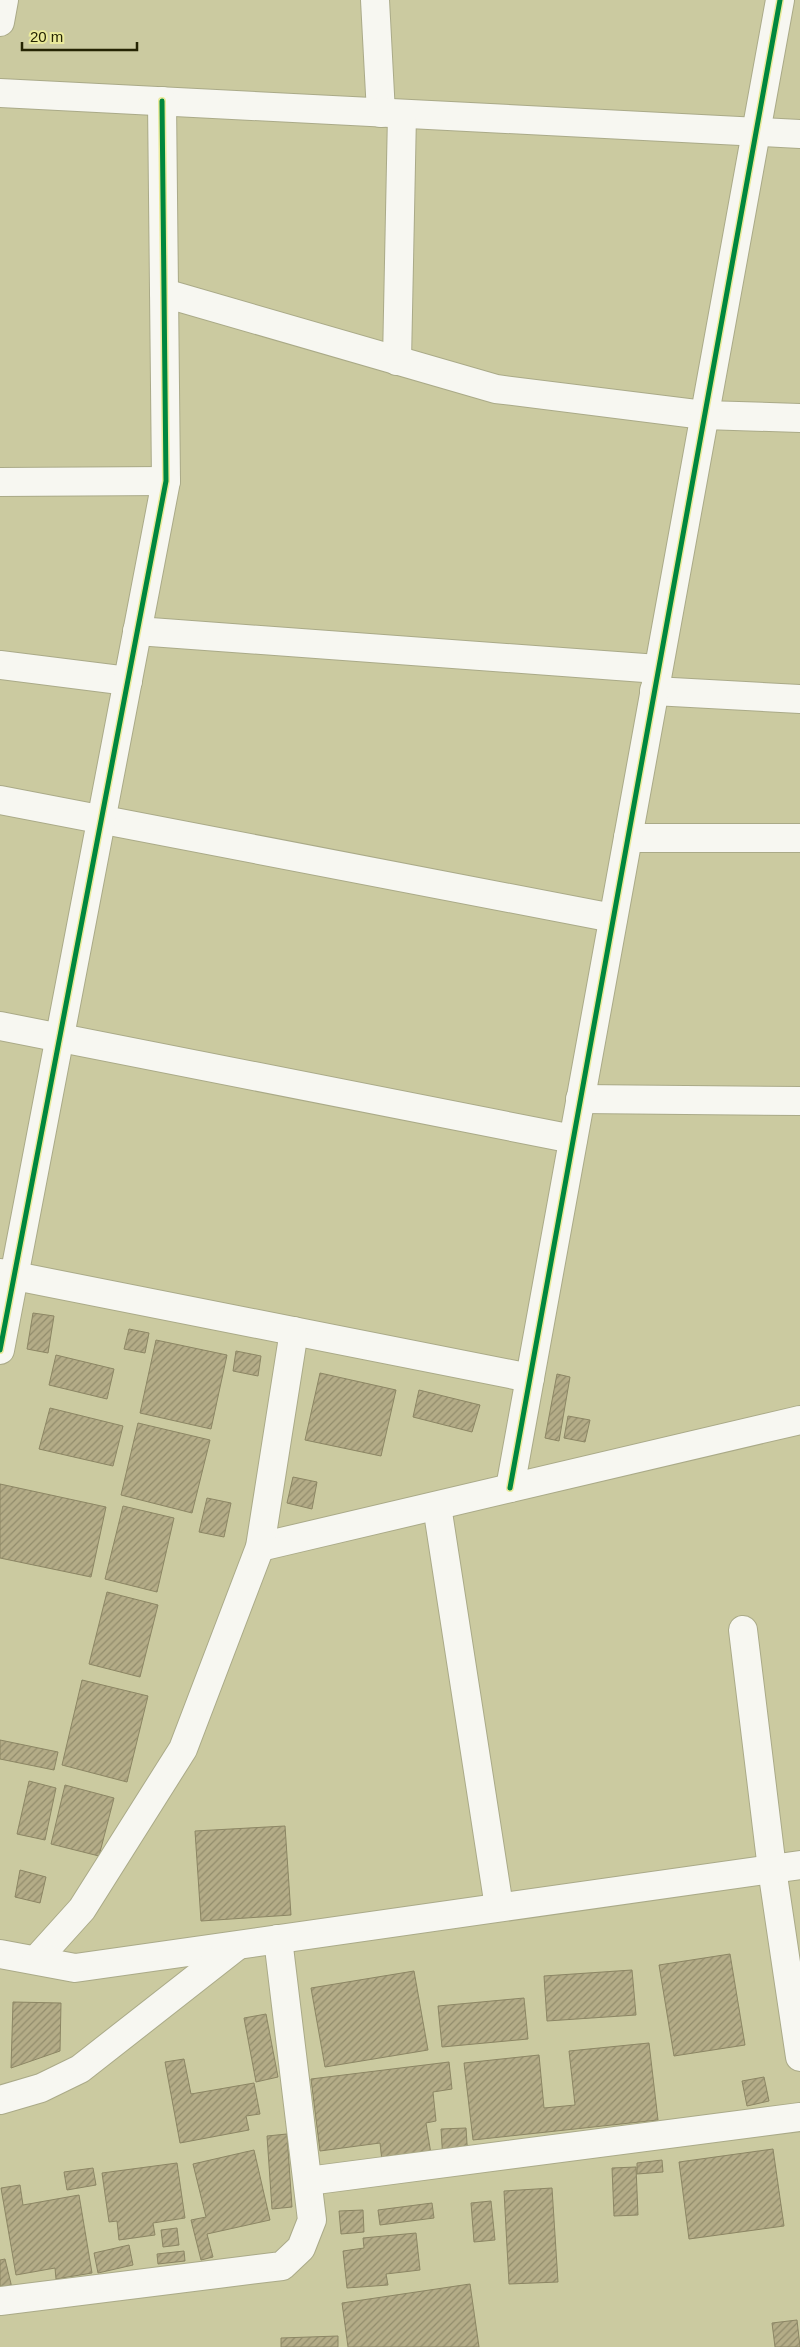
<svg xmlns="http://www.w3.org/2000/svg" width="800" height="2347" viewBox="0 0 800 2347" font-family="Helvetica,sans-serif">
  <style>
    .building { fill: url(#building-hatch); stroke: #8c8664 }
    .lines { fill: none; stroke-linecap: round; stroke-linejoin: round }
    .minor-casing { stroke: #aa8; stroke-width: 30 }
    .minor { stroke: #f7f7f1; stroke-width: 28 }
    .cycleway-casing { stroke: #eaea9b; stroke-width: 8 }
    .cycleway { stroke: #00873e; stroke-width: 5 }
  </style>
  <defs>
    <pattern id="building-hatch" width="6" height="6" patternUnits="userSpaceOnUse" patternTransform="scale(1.25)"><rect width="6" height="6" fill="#b4ac87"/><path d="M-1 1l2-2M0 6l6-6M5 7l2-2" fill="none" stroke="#928c6c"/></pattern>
  </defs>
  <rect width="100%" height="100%" fill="#cbcaa0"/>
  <!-- building -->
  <g class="building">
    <path d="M33,1313L54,1316L48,1353L27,1349Z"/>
    <path d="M129,1329L149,1333L145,1353L124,1349Z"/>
    <path d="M156,1340L227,1355L211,1429L140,1413Z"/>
    <path d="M236,1351L261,1356L258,1376L233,1371Z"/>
    <path d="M56,1355L114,1369L107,1399L49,1385Z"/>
    <path d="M320,1373L396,1390L381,1456L305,1440Z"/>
    <path d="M557,1374L570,1377L559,1441L545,1438Z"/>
    <path d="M419,1390L480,1405L472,1432L413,1417Z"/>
    <path d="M50,1408L123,1426L113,1466L39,1449Z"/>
    <path d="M568,1416L590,1420L585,1442L564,1438Z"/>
    <path d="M138,1423L210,1440L192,1513L121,1495Z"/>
    <path d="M293,1477L317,1482L312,1509L287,1503Z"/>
    <path d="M0,1484L106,1507L91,1577L0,1558Z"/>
    <path d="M207,1498L231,1503L224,1537L199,1532Z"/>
    <path d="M123,1506L174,1518L157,1592L105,1579Z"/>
    <path d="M107,1592L158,1605L140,1677L89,1664Z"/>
    <path d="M82,1680L148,1696L127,1782L62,1765Z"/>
    <path d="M0,1740L58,1752L54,1770L0,1759Z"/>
    <path d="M29,1781L56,1788L45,1840L17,1834Z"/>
    <path d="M65,1785L114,1798L99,1856L51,1844Z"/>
    <path d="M285,1826L291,1915L201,1921L195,1831Z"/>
    <path d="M20,1870L46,1877L40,1903L15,1897Z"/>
    <path d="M730,1954L745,2045L674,2056L659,1965Z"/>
    <path d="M632,1970L636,2015L547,2021L544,1976Z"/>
    <path d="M414,1971L428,2050L325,2067L311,1988Z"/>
    <path d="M524,1998L528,2039L442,2047L438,2006Z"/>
    <path d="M13,2002L61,2003L60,2051L11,2068Z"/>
    <path d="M266,2014L278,2077L256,2082L244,2018Z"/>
    <path d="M649,2043L658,2120L473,2140L464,2063L539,2055L544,2108L575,2105L569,2051Z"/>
    <path d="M184,2059L191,2094L254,2083L260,2114L246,2116L249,2130L180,2143L165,2062Z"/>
    <path d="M449,2062L452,2089L433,2092L436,2121L426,2123L431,2154L382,2161L380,2143L320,2151L311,2079Z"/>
    <path d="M764,2077L769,2101L747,2106L742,2081Z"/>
    <path d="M466,2128L468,2159L443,2161L441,2129Z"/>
    <path d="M287,2134L292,2207L272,2209L267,2136Z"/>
    <path d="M773,2149L784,2226L689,2239L679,2162Z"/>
    <path d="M254,2150L270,2220L207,2234L213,2257L201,2260L191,2220L206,2217L193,2164Z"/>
    <path d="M662,2160L663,2172L637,2174V2163Z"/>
    <path d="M177,2163L185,2218L153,2223L155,2235L119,2240L117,2221L109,2222L102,2173Z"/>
    <path d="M636,2167L638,2215L614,2216L612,2168Z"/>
    <path d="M93,2168L96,2185L67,2190L64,2172Z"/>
    <path d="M20,2185L23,2205L79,2195L92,2273L56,2279L55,2268L16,2275L1,2188Z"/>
    <path d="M552,2188L558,2282L509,2284L504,2191Z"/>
    <path d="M491,2201L495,2240L474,2242L471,2203Z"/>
    <path d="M432,2203L434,2218L380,2225L378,2210Z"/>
    <path d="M363,2210L364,2232L341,2234L339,2211Z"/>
    <path d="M177,2228L179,2245L163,2247L161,2230Z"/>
    <path d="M416,2233L420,2270L386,2274L388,2285L347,2288L343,2251L364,2248L363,2238Z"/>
    <path d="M129,2245L133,2265L98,2273L94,2253Z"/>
    <path d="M184,2251L185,2261L158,2264L157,2254Z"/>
    <path d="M5,2259L13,2292L0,2295V2260Z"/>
    <path d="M470,2284L479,2347H348L342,2303Z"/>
    <path d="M797,2320L800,2347H775L772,2323Z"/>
    <path d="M338,2336V2347H281V2338Z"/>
  </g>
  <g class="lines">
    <!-- minor casing -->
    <g class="minor-casing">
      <g id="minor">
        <path d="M375,0L381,113"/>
        <path d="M0,22L4,0"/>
        <path d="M0,93L800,134"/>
        <path d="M164,293L496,389L704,415L800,418"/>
        <path d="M397,361L402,114"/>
        <path d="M0,482L166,481"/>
        <path d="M137,631L658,669"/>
        <path d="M0,665L128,681"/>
        <path d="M654,691L800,699"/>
        <path d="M0,800L613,918"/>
        <path d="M628,838H800"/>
        <path d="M0,1026L573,1139"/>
        <path d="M580,1099L800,1101"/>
        <path d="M0,1273L530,1378"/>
        <path d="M0,1350L166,481L162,101"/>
        <path d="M510,1488L780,0"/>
        <path d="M437,1506L499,1907"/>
        <path d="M260,1547L800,1420"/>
        <path d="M743,1630L772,1869L800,2057"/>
        <path d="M0,1954L75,1968L800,1865"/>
        <path d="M36,1960L82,1909L183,1749L260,1547L294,1331"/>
        <path d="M0,2100L41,2088L80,2069L237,1946"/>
        <path d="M308,2181L800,2117"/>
        <path d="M0,2301L282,2266L301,2248L312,2220L278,1939"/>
      </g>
    </g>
    <!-- minor -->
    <use href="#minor" class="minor"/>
    <!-- cycleway casing -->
    <g class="cycleway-casing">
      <g id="cycleway">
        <path d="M0,1350L166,481L162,101"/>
        <path d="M510,1488L780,0"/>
      </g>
    </g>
    <!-- cycleway -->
    <use href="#cycleway" class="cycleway"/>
  </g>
  <!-- scale -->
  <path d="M22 42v8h115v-8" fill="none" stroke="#252403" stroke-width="2.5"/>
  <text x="30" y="42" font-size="15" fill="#252403" stroke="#eaea9b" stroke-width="4" paint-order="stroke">20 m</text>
</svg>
